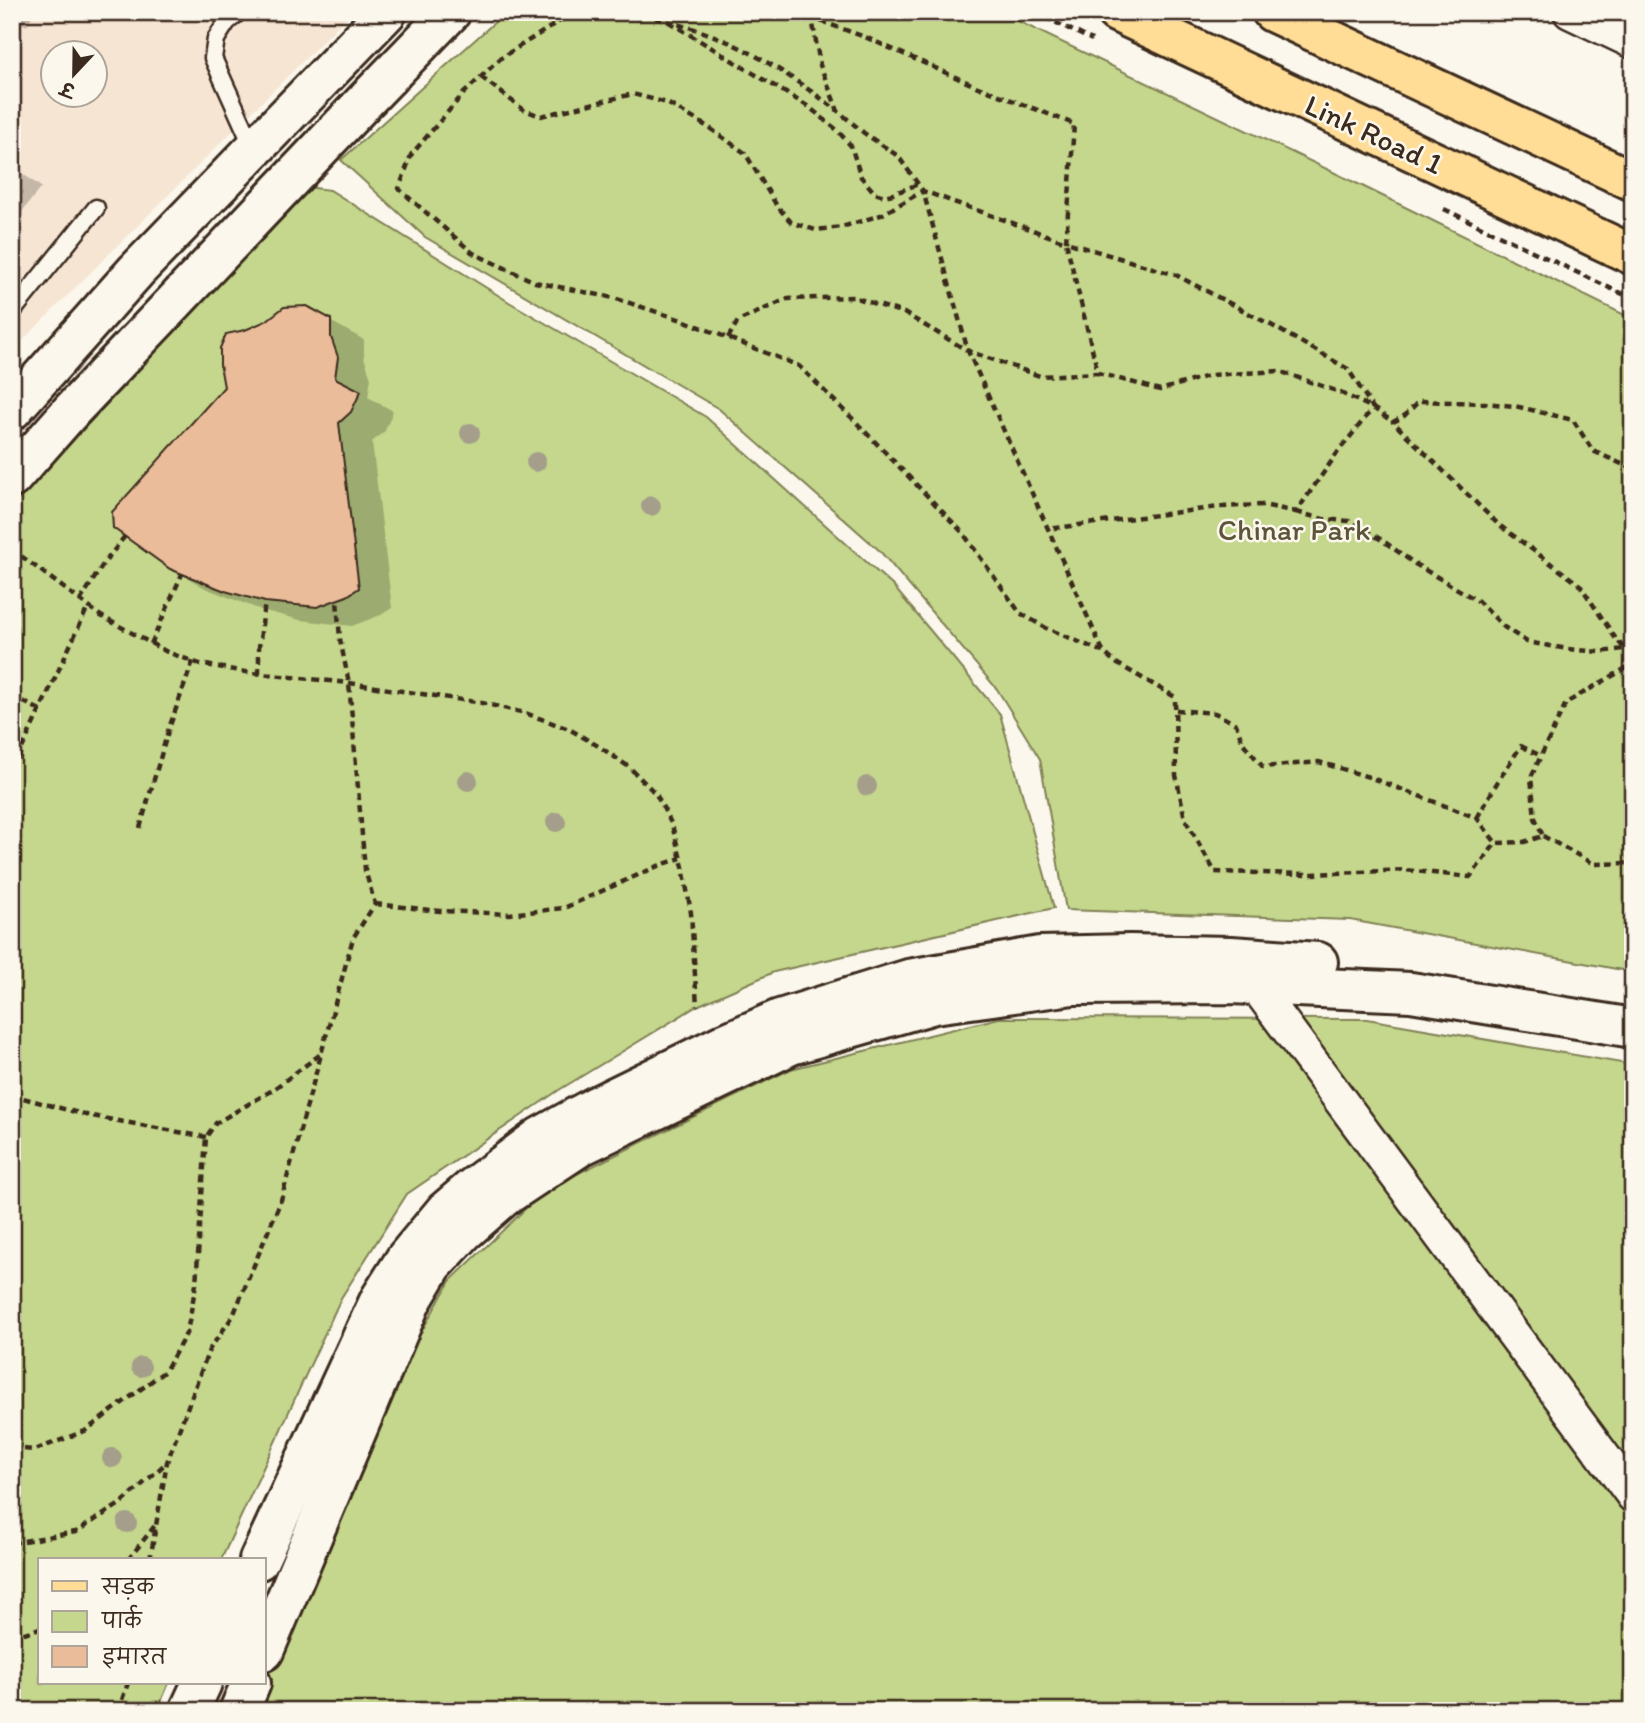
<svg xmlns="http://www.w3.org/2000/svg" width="1645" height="1723" viewBox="0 0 1645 1723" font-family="Itim,'Playpen Sans Deva',sans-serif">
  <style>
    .built { fill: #f6e5d3; fill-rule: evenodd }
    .green { fill: #c4d78c; stroke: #808055; stroke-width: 2 }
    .shadow { fill: #0003 }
    .building { fill: #eabc9a; stroke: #3b2a1e; stroke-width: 2 }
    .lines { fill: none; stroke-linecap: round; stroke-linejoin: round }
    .lane-casing { stroke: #3b2a1e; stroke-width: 21 }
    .street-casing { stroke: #3b2a1e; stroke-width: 37 }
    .secondary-casing { stroke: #3b2a1e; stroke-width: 44 }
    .primary-casing { stroke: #3b2a1e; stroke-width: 44 }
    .path { stroke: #3b2a1e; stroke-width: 4.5; stroke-dasharray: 7 5; stroke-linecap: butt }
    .lane { stroke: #fbf7ec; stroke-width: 16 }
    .street { stroke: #fbf7ec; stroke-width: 32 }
    .secondary { stroke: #fbf7ec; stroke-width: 38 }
    .primary { stroke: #ffdd96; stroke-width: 38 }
    .tree { fill: #a49e8a }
    .labels { text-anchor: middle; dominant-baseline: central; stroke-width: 5; stroke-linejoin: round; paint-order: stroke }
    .street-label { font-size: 30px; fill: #3b2a1e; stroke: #fbf7ec }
    .park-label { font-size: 30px; fill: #5d553a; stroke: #fbf7ec }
  </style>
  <rect width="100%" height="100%" fill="#fbf7ec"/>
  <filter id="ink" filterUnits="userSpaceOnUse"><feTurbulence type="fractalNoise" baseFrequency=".0143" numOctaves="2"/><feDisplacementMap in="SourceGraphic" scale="14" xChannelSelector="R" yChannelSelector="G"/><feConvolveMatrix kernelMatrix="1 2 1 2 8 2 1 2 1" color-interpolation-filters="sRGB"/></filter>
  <g filter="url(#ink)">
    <!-- built -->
    <path class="built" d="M12,12H352L24,339L12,353ZM52,52H94V94H52Z"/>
    <!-- green -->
    <g class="green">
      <path d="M506,12H999L1358,184L1633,319V972L1350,920L1066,910L1040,759L997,689L880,551L719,409L425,237L341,160Z"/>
      <path d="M306,187L330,190L509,302L706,417L894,587L1000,714L1054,908L774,972L697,1006L559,1090L407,1194L341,1298L221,1560H40V1683H169L157,1711H12V507Z"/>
      <path d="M999,1018L1367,1019L1633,1065V1711H244L373,1417L450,1281L546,1189L791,1069Z"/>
    </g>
    <!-- shadow -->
    <g class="shadow">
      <path d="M12,12H34L27,26L12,19Z"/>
      <path d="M57,12H75L72,19Z"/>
      <path d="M12,166L41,187L12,225Z"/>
      <path d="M307,308L364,340V357L371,378L368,397L393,411L385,431L372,442L392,608L381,615L352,626L300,620L261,610L205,588L171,568L226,388L246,332Z"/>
      <path d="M12,595L17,600L19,611L12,619Z"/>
    </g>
    <!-- building -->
    <path class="building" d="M307,306L331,319V337L338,357L335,378L361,391L351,412L339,423L359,588L347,596L317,607L265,602L225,591L170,569L113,528L112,512L224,387L220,365V348L226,334L245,330L266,321L284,307Z"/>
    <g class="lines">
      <!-- lane casing -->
      <g class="lane-casing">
        <g id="lane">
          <path d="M239,12L227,22L216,39L213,58L253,147"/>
          <path d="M12,312L96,208"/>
        </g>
      </g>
      <!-- street casing -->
      <g class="street-casing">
        <g id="street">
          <path d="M1570,12L1633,42"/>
          <path d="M1255,985L1633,1496"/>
        </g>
      </g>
      <!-- secondary casing -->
      <g class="secondary-casing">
        <g id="secondary">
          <path d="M12,410L136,271L387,12"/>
          <path d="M12,478L72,410L365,101L451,12"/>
          <path d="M259,1560L380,1299L406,1258L445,1211L472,1188L540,1137L598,1105L725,1043L780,1019L909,979L1040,956L1130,954L1231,956L1318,962"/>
          <path d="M264,1651L411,1302L433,1265L464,1232L504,1197L581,1146L791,1045L934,1004L1073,985L1231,984L1411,992L1633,1028"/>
          <path d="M189,1711L202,1683"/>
          <path d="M239,1711L251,1683"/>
        </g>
      </g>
      <!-- primary casing -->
      <g class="primary-casing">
        <g id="primary">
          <path d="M1116,12L1633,255"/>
          <path d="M1272,12L1633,181"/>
        </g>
      </g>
      <!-- path -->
      <g class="path">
        <path d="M599,12L565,18L502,57L464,93L411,155L399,189L473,253L535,282L614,298L685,321L799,366L853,419L963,533L1020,613L1046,628L1103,652L1116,663L1175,697L1176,775L1185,819L1215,872L1312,874L1405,870L1470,877L1496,843L1524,842L1543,836L1535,818L1531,777L1566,703L1633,664"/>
        <path d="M632,12C656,19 682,24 706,33C754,50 796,80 837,110"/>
        <path d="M1034,12L1092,40"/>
        <path d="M669,22L809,107L837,130L851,146L861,177L875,193L884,196L893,194L918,184"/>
        <path d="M481,77L524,110L541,116L633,94L667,103L708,127L745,153L777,206L791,222L815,230L842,227L881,215L923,191L898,156L864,133L838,111L820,65L812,18L865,37L978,87L1074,124L1066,242L1176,275L1271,325L1348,369L1373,408L1338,452L1296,512L1263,505L1219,507L1048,529"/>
        <path d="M1444,209L1633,299"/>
        <path d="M728,338L738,321L787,299L853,297L904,313L968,351L1040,376L1098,373"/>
        <path d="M1633,469L1593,451L1573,420L1515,406L1484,403L1419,401L1403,417L1393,422L1499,525L1580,585L1616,639L1625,649L1633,653"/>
        <path d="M1296,512L1323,519L1349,521L1382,540L1415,564L1478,601L1504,627L1527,642L1568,649L1600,652L1624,649"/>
        <path d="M12,549L101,616L167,652L200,664L252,673L349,683L482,703L525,713L569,729L600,747L629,767L656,794L672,825L683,867L691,913L697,1006"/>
        <path d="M80,601L102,566L125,536"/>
        <path d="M151,644L182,574"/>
        <path d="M1103,651L968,351L923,191L1066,242L1098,373L1160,390L1211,375L1279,371L1339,392L1373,408L1393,422"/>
        <path d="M259,674V647L265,602"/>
        <path d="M12,696L40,710"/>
        <path d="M1176,710L1215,713L1236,724L1243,743L1263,767L1319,762L1369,777L1477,818L1496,843"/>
        <path d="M12,770L88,607"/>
        <path d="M1477,818L1498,781L1521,746L1541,756"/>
        <path d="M140,828L168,731L193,661"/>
        <path d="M1543,836L1594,864L1633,863"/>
        <path d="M375,904L440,911L510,914L564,908L658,866L681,858"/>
        <path d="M12,1095L86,1115L206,1137"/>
        <path d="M12,1448L35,1450L85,1431L165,1371L187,1332L196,1284L206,1137L216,1123L271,1091L322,1053"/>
        <path d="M12,1543L76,1532L123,1502L166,1463"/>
        <path d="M128,1560L156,1524"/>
        <path d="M150,1560L167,1462L209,1350L233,1316L281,1200L353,938L375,904L365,870L349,683L340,639L337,600"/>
        <path d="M12,1637L40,1628"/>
        <path d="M12,1710L13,1711"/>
        <path d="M118,1711L128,1683"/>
      </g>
      <!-- lane -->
      <use href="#lane" class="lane"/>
      <!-- street -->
      <use href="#street" class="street"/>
      <!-- secondary -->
      <use href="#secondary" class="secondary"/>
      <!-- primary -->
      <use href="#primary" class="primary"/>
    </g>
    <!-- trees -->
    <g class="tree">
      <circle cx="470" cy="433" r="10"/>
      <circle cx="536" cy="462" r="10"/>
      <circle cx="651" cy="506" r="10"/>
      <circle cx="468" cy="781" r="10"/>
      <circle cx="867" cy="786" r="10"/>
      <circle cx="556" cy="822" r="10"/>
      <circle cx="141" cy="1367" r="10"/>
      <circle cx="112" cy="1458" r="10"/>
      <circle cx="127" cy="1523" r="10"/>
    </g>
  </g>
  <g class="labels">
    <!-- street labels -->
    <g class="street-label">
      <text transform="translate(1374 134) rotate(25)">Link Road 1</text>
    </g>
    <!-- park labels -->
    <g class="park-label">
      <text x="1294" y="529">Chinar Park</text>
    </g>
  </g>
  <!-- margin -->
  <rect width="1645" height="1723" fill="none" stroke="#fbf7ec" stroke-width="42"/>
  <rect x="21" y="21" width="1603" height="1681" fill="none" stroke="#3b2a1e" stroke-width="2.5" filter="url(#ink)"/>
  <!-- legend -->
  <rect x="38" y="1558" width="228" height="126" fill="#fbf7ec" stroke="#aea59a" stroke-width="2"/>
  <rect x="52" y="1581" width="35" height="10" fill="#ffdd96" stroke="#aea59a" stroke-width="2"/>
  <text x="102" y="1594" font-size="21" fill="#3b2a1e">सड़क</text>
  <rect x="52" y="1611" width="35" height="21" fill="#c4d78c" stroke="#aea59a" stroke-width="2"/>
  <text x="102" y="1628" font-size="21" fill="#3b2a1e">पार्क</text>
  <rect x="52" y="1646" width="35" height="21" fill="#eabc9a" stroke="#aea59a" stroke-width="2"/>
  <text x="102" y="1664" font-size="21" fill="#3b2a1e">इमारत</text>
  <!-- north arrow -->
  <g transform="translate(74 74) rotate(202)"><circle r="33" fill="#fbf7ec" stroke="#aea59a" stroke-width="2"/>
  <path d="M0-5L12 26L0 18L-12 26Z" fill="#3b2a1e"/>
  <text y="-10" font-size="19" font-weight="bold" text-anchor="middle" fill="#3b2a1e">उ</text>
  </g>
</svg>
